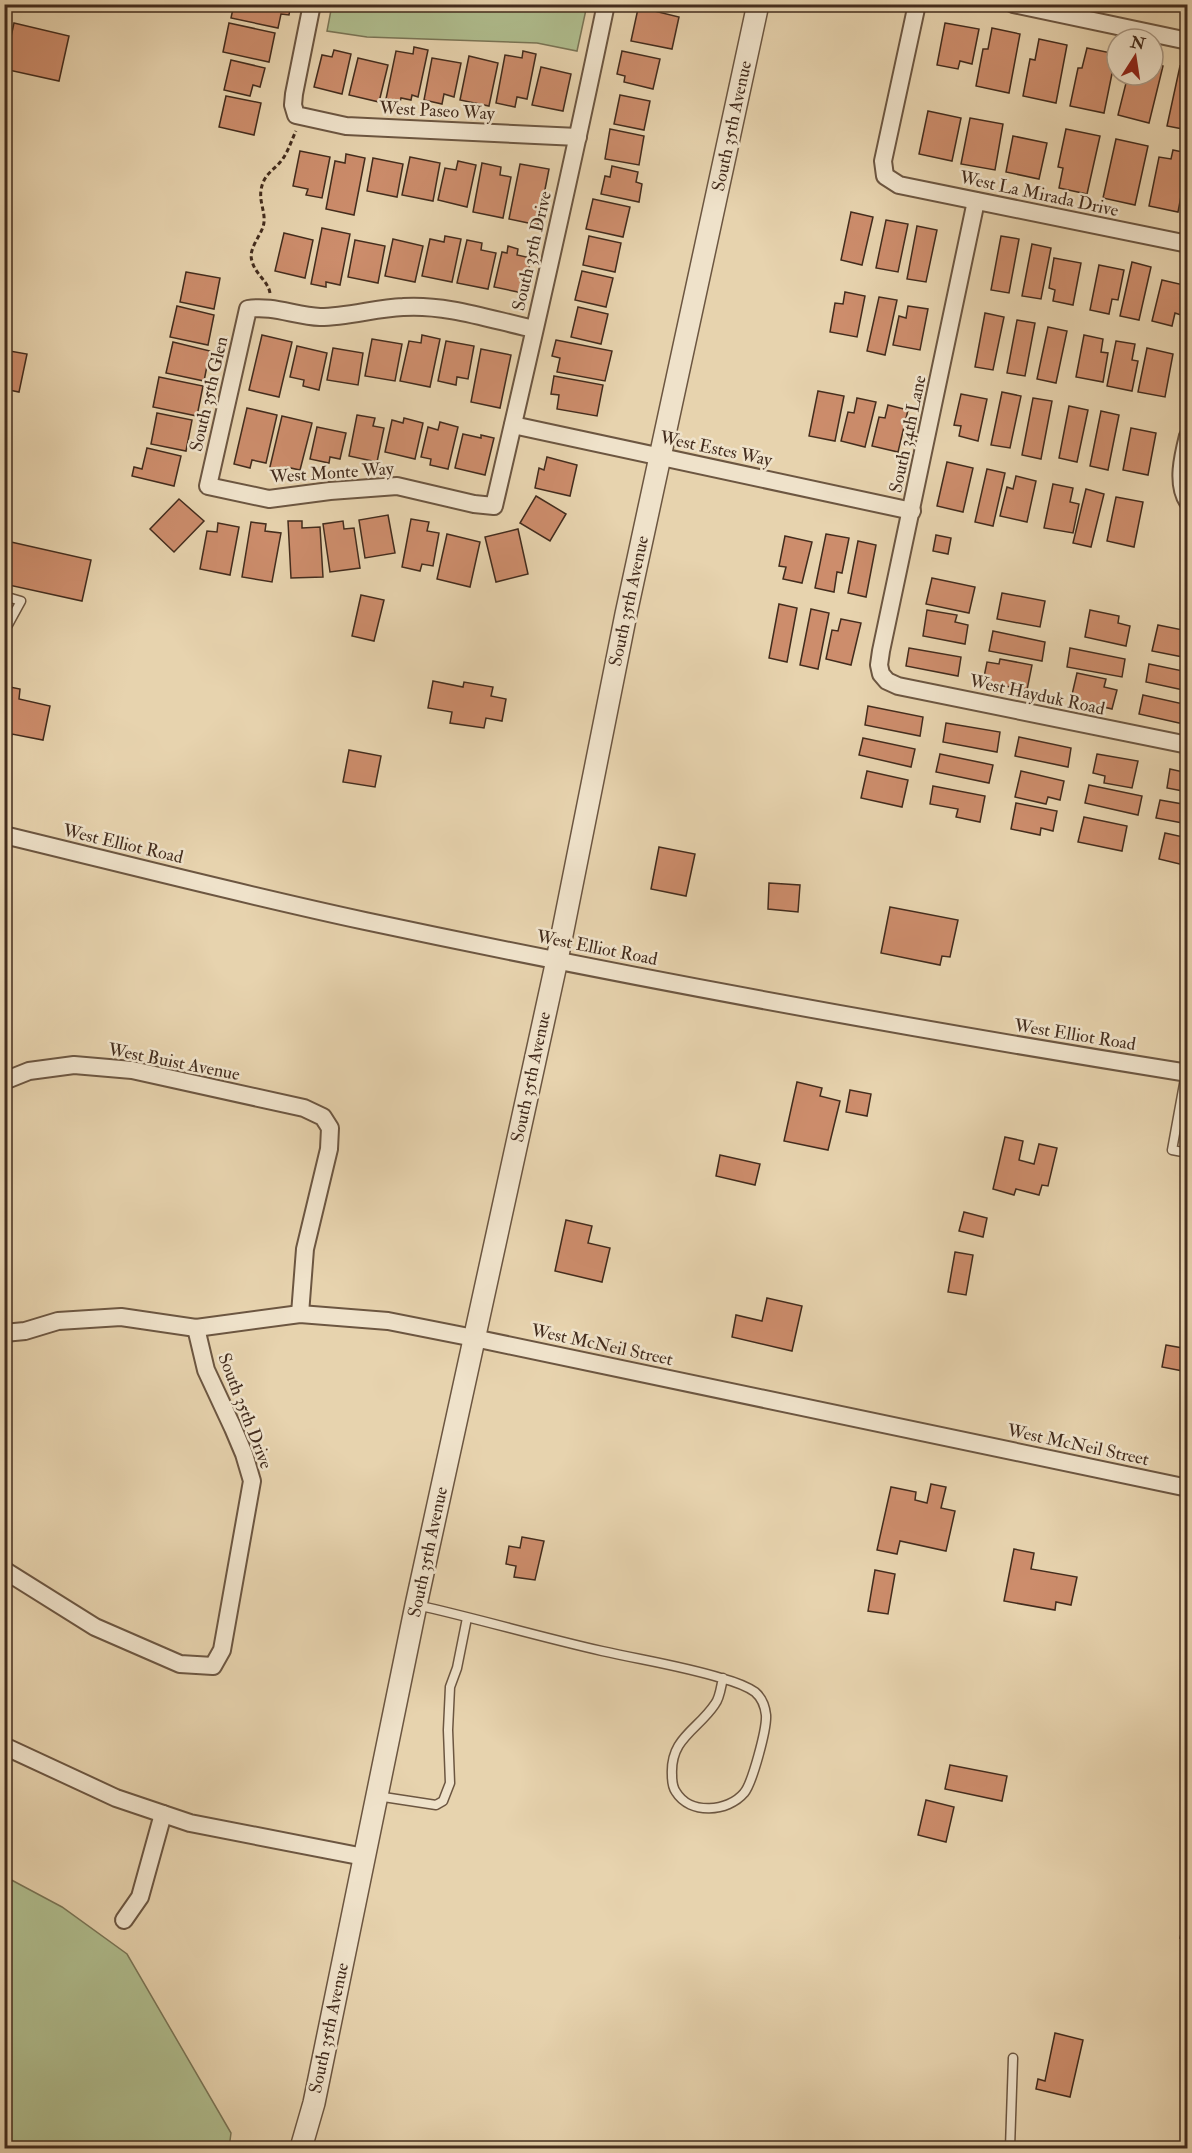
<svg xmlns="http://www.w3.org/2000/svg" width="1192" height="2153" viewBox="0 0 1192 2153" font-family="'IM FELL Double Pica',serif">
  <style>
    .green { fill: #b0be8f; stroke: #7a7556; stroke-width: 1.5 }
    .building { fill: #cd8d6c; stroke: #432c1d; stroke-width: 1.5 }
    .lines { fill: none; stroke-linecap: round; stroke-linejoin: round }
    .service-casing { stroke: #6c5641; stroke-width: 11 }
    .minor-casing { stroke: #6c5641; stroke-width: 20 }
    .tertiary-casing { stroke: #6c5641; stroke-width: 24 }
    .path { stroke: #432c1d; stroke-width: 3; stroke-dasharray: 4.5 3; stroke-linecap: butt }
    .service { stroke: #efe2ca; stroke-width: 8 }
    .minor { stroke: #efe2ca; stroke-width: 16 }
    .tertiary { stroke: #efe2ca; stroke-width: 21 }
    .labels { text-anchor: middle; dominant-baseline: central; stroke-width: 5; stroke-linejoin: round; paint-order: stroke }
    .street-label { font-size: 18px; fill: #432c1d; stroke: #efe2ca }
  </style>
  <rect width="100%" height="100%" fill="#e7d3ae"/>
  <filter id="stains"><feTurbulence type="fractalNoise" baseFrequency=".00333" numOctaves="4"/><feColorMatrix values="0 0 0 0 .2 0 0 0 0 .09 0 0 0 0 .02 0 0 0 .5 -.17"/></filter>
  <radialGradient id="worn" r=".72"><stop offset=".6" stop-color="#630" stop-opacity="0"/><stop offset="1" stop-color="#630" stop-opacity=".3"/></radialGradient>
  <!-- green -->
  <g class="green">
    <path d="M332,5V4L587,5L577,51L537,43L367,37L327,31Z"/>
    <path d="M4,1876L62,1907L127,1954L231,2133L229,2148H5Z"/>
  </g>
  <!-- building -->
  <g class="building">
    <path d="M234,4H291L289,15L281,14L278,28L231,18Z"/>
    <path d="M639,4L655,5L654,11L679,17L672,49L631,41Z"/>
    <path d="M14,23L69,36L59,81L4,69Z"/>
    <path d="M229,23L275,33L269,62L223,52Z"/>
    <path d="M945,23L979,29L972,64L960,61L958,69L937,65Z"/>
    <path d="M992,28L1020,34L1009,93L976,86L983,49H988Z"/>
    <path d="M1039,39L1067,45L1056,103L1023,96L1030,59L1035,60Z"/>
    <path d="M414,47L428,50L418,97L412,95L411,100L401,98L400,102L386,99L396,51L413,54Z"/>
    <path d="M1087,48L1116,54L1104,113L1070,106L1078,68H1082Z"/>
    <path d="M334,50L351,54L342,94L314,87L322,55L332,57Z"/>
    <path d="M523,51L536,54L527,99L517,97L515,107L496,103L505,55L522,58Z"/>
    <path d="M622,51L660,59L653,89L624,82L625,76L617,74Z"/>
    <path d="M469,56L498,63L489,106L460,100Z"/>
    <path d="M358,58L388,65L379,102L349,95Z"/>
    <path d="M432,58L461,63L454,97L444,94L442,104L424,100Z"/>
    <path d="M231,60L265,68L260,87L253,85L250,96L224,90Z"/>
    <path d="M1153,63L1163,66L1149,123L1118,115L1128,75H1153Z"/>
    <path d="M1180,66L1188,68V130L1167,126Z"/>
    <path d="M541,67L571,74L563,111L532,105Z"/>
    <path d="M620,95L650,101L644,130L614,124Z"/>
    <path d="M226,96L261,103L254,135L219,127Z"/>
    <path d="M928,111L961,118L952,161L919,154Z"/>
    <path d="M970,118L1003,124L995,170L961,164Z"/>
    <path d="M610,129L644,136L639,165L605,159Z"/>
    <path d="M1066,129L1100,136L1087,194L1059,188L1063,168L1058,167Z"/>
    <path d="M1013,136L1047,143L1039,179L1006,172Z"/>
    <path d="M1116,139L1148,146L1135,205L1103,198Z"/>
    <path d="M1173,150L1188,153V188L1187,192L1182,191L1178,212L1149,206L1159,157L1171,159Z"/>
    <path d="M300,151L330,157L322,198L306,195L308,189L293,186Z"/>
    <path d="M346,154L365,158L354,215L326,209L335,161L345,163Z"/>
    <path d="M410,157L440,163L433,201L402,195Z"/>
    <path d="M373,158L403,164L397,197L367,191Z"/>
    <path d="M458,161L476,165L467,207L438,200L445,168L456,170Z"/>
    <path d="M482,163L501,167L500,175L511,177L503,218L473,212Z"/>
    <path d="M520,164L549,169L538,225L509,219Z"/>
    <path d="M612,166L638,172L636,182L642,184L639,202L601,194L605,176L610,177Z"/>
    <path d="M593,199L630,207L623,237L586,229Z"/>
    <path d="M851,212L873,217L862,265L841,260Z"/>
    <path d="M886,220L908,224L898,272L876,268Z"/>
    <path d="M917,226L937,230L926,282L907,279Z"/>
    <path d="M322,228L350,234L340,285L326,282V287L311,284Z"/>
    <path d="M284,233L313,240L305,278L275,271Z"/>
    <path d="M445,236L461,239L452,282L422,276L430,239L444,242Z"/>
    <path d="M589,236L621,243L615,272L583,265Z"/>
    <path d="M1001,236L1019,239L1009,293L991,290Z"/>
    <path d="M393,239L423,246L415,282L385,276Z"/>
    <path d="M355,240L385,246L378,283L348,277Z"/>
    <path d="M467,240L482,243L481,250L496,253L488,289L457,283Z"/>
    <path d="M1032,244L1051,248L1041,299L1022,296Z"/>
    <path d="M508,246L518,249L517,255L531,258L523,293L494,287L502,252L507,253Z"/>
    <path d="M1054,258L1081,263L1073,305L1053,301L1055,290L1049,288Z"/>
    <path d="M1132,262L1151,267L1139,320L1120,316Z"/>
    <path d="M1099,265L1124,270L1118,300L1112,299L1109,314L1090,310Z"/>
    <path d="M582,271L613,278L606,307L575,300Z"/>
    <path d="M186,272L220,278L214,309L180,302Z"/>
    <path d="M1162,280L1188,286L1181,315L1175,313L1172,326L1152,321Z"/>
    <path d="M845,292L865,296L857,337L830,332L835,303L843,304Z"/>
    <path d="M879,297L897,300L885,355L867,351Z"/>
    <path d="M177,306L214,315L208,345L170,337Z"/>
    <path d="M908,306L928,309L920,350L893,345L899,316L906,318Z"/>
    <path d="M578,307L608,314L601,344L571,337Z"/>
    <path d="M985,313L1004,317L993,370L975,367Z"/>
    <path d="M1017,320L1035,323L1025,376L1007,373Z"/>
    <path d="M1048,327L1067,331L1056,383L1037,379Z"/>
    <path d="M262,335L292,342L279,397L249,390Z"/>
    <path d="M422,335L440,339L430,387L400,381L409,341L421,343Z"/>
    <path d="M1084,335L1103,339L1101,352L1108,353L1103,382L1076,377Z"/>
    <path d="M372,339L402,344L395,381L365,376Z"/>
    <path d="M556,340L612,351L605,381L557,372L560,358L552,356Z"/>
    <path d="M446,341L474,346L468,379L457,377L456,385L438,381Z"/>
    <path d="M1116,341L1135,344L1132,360L1138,361L1132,391L1107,386Z"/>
    <path d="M173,342L210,351L204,381L166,373Z"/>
    <path d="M297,346L327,353L319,390L303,386L304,380L290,377Z"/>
    <path d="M333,348L363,353L358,385L327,380Z"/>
    <path d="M1147,348L1173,354L1165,397L1138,392Z"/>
    <path d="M481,349L511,355L500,408L471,402Z"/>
    <path d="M4,350L27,354L19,392L4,389Z"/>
    <path d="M554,376L603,385L597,416L557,409L559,395L551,394Z"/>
    <path d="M159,377L203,386L197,416L153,407Z"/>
    <path d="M818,391L844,396L835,441L809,436Z"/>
    <path d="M1002,392L1021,396L1010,448L991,445Z"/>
    <path d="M961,394L987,399L978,441L959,436L961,426L954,425Z"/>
    <path d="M857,398L876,402L865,447L841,441L848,412L854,413Z"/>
    <path d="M1033,398L1052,401L1041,459L1022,455Z"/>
    <path d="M888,405L908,410L898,452L872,446L879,417L885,418Z"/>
    <path d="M1069,406L1088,410L1077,462L1059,458Z"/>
    <path d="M247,408L277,415L266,463L252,460L250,468L234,464Z"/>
    <path d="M1101,411L1119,415L1108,470L1090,466Z"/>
    <path d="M157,413L192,420L186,451L151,444Z"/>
    <path d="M357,415L375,418L373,426L384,428L377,462L349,456Z"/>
    <path d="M282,416L312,423L300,470L286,467L285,474L269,471Z"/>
    <path d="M404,418L423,423L415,459L385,452L392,420L403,423Z"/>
    <path d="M440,422L458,427L448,469L430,465L431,459L421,457L428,427L438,430Z"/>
    <path d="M317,427L346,433L340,459L330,457L329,463L310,459Z"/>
    <path d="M1131,428L1156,433L1148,475L1123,470Z"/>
    <path d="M463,434L481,438V435L494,438L485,475L455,468Z"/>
    <path d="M147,448L181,456L174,486L132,476L134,467L142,469Z"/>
    <path d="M547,457L577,465L570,496L535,488L539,468L544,470Z"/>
    <path d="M947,462L973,468L963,512L937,506Z"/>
    <path d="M987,469L1005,473L993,526L975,522Z"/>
    <path d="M1016,476L1036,481L1027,522L1000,516L1007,487L1013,489Z"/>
    <path d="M1053,484L1073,488L1070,502L1079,504L1073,533L1044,528Z"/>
    <path d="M1086,489L1104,494L1091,547L1073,543Z"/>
    <path d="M536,496L566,514L550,541L520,523Z"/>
    <path d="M1116,497L1143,502L1134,547L1107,541Z"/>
    <path d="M179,499L204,521L174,552L150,529Z"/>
    <path d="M388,515L395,553L365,558L359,520Z"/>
    <path d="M411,519L429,522L427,531L439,533L433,566L422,564L420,571L402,567Z"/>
    <path d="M288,521H302V528L320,527L323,577L291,578Z"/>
    <path d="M343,521L344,529L354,528L360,568L330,572L323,524Z"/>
    <path d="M251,522L266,524L265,531L281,533L272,582L242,577Z"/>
    <path d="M218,523L239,527L230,575L200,569L207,531L217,532Z"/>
    <path d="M518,529L528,574L496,582L485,537Z"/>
    <path d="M447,534L480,542L470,587L437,579Z"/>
    <path d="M826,534L849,538L842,573L837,572L834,592L815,588Z"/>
    <path d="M936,535L951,538L948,554L933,551Z"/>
    <path d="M785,536L812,542L802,583L783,579L786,567L779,566Z"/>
    <path d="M858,541L876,545L866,597L848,593Z"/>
    <path d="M11,542L91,560L82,601L4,584V571Z"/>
    <path d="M932,578L975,587L969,613L926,604Z"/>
    <path d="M1002,593L1045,601L1040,627L997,619Z"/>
    <path d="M361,595L384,600L374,641L352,636Z"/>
    <path d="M779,604L797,608L787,662L769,658Z"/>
    <path d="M811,609L829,613L818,669L800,665Z"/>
    <path d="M927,610L957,615L955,622L968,625L965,644L923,636Z"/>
    <path d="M1090,610L1119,616L1118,623L1130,626L1126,646L1085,637Z"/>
    <path d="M841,619L861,623L851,665L826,659L832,630L838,631Z"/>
    <path d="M1158,625L1188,631V658L1152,651Z"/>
    <path d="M993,631L1045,642L1042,661L989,651Z"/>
    <path d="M909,648L961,657L958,676L906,666Z"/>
    <path d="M1070,648L1125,659L1122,677L1067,667Z"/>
    <path d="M1000,659L1032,665L1027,690L983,682L987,662L999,664Z"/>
    <path d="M1149,664L1188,672V691L1146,682Z"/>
    <path d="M1077,673L1106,679L1104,687L1117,690L1112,709L1071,699Z"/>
    <path d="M433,681L463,687L464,682L493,687L491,696L506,699L502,721L486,718L484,728L450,723L452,712L428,708Z"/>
    <path d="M10,687L20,689L19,699L50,706L43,740L12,734L10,742L4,741V697L7,698Z"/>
    <path d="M1143,695L1188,705V725L1139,714Z"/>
    <path d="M868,706L923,717L920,736L865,725Z"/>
    <path d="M946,723L1000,732L997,752L943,742Z"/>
    <path d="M1019,737L1071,748L1068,767L1015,756Z"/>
    <path d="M863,738L915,749L911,767L859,755Z"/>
    <path d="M349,750L381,756L375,787L343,782Z"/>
    <path d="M940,754L993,765L989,783L936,772Z"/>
    <path d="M1097,754L1138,761L1132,788L1104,783L1105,776L1093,773Z"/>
    <path d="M1170,769L1188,773V792L1167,788Z"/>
    <path d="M867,771L908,780L902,807L861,798Z"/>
    <path d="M1021,771L1064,781L1060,800L1048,797L1046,804L1015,797Z"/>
    <path d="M1089,785L1142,796L1138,815L1085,803Z"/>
    <path d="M933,786L985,796L980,822L956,817L958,809L930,804Z"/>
    <path d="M1160,800L1188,805V824L1156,818Z"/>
    <path d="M1016,803L1057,811L1053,831L1041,828L1040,835L1011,829Z"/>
    <path d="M1084,817L1127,826L1122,851L1078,842Z"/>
    <path d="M1165,833L1188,838V866L1159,859Z"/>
    <path d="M659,847L695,854L686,896L651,889Z"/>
    <path d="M769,883L800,885L798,912L768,909Z"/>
    <path d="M890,907L958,920L950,957L942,956L940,965L881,953Z"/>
    <path d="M797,1082L822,1088L820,1096L840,1101L828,1150L784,1141Z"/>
    <path d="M850,1090L871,1094L867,1116L846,1112Z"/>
    <path d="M1005,1137L1023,1141L1019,1160L1034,1164L1039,1144L1057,1148L1048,1186L1042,1185L1039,1195L1016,1189L1014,1195L993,1189Z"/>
    <path d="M720,1155L760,1164L755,1185L716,1176Z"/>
    <path d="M964,1212L987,1218L983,1237L959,1231Z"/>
    <path d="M566,1220L592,1226L588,1243L610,1248L602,1282L555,1271Z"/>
    <path d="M955,1252L973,1255L966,1295L948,1292Z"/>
    <path d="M767,1298L802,1306L792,1351L732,1337L736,1315L762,1321Z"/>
    <path d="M1166,1345L1188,1349V1372L1162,1367Z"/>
    <path d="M931,1484L946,1487L941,1508L955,1511L946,1551L900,1541L897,1554L877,1550L891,1487L916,1492L915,1500L927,1503Z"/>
    <path d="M522,1537L544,1541L535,1580L514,1577L516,1566L506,1564L509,1546L520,1548Z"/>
    <path d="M1014,1549L1034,1553L1031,1569L1077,1577L1071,1605L1056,1602L1055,1610L1004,1601Z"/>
    <path d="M875,1570L895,1574L888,1614L868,1611Z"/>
    <path d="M950,1765L1007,1776L1002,1801L945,1789Z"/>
    <path d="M926,1800L954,1807L946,1842L918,1835Z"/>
    <path d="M1188,1900V1939L1180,1938Z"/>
    <path d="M1055,2033L1083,2040L1070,2097L1036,2089L1038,2079L1045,2081Z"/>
  </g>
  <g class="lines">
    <!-- service casing -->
    <g class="service-casing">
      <g id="service">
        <path d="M4,596L21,601L4,632"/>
        <path d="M1186,1073L1172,1150L1188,1153"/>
        <path d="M417,1605C479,1619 540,1637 602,1651C642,1660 682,1666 721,1678C732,1681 745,1685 755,1692C762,1698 765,1706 766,1715C767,1729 752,1784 744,1793C728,1812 690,1815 676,1792C673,1788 672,1780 672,1775C670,1738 698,1730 715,1704C720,1698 721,1686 723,1678"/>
        <path d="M377,1796L436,1805L443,1801L450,1783L448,1730L450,1687L457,1668L467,1618"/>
        <path d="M1010,2148L1013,2058"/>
      </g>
    </g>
    <!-- minor casing -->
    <g class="minor-casing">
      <g id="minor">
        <path d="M312,4L294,94L293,105L296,115L346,126L578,137"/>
        <path d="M917,4L883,161L885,176L899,185L1188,244"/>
        <path d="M1013,4L1188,41"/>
        <path d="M976,201L881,651L879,665L881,674L887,681L898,686L1188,745"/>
        <path d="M534,329C492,320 447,304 403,307C376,308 348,317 320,317C296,316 272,305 248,309L208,486L269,499L330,491L397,486L474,504L494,506C533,339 571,172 606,4"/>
        <path d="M513,425L912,511"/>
        <path d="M1188,436C1183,456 1176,484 1188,502"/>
        <path d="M4,835C124,864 244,895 365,921C637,979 912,1029 1188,1073"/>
        <path d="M4,1081L29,1071L74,1065L132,1070L304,1108L323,1117L330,1128L329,1149L305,1249L300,1314"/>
        <path d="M4,1333L25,1331L58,1321L121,1317L196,1328L300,1314L388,1321L474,1338L1188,1488"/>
        <path d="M4,1570L95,1627L180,1664L213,1666L222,1650L252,1481L244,1454L233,1428L206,1370L196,1328"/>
        <path d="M4,1746L116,1798L190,1823L364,1857"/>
        <path d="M124,1920L140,1897L163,1814"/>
      </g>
    </g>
    <!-- tertiary casing -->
    <g class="tertiary-casing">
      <path id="tertiary" d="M301,2148L314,2103L416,1605L557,960L626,614L758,4"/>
    </g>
    <!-- path -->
    <g class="path">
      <path d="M450,4L469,6L477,4"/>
      <path d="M515,4C547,16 558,6 590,6"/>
      <path d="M270,293C268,281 255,274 252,261C248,250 259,238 263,227C267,214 259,204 261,190C264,172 276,170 284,157C289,149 292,139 296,131"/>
    </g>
    <!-- service -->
    <use href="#service" class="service"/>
    <!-- minor -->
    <use href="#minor" class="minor"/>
    <!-- tertiary -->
    <use href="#tertiary" class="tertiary"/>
  </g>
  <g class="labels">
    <!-- street labels -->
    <g class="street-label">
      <text transform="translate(437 111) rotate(3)">West Paseo Way</text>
      <text transform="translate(732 126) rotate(-78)">South 35th Avenue</text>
      <text transform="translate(1039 194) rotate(12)">West La Mirada Drive</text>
      <text transform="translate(532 251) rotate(-77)">South 35th Drive</text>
      <text transform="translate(209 394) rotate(-77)">South 35th Glen</text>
      <text transform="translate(908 434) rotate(-78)">South 34th Lane</text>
      <text transform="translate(716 449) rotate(12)">West Estes Way</text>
      <text transform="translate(332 473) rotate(-4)">West Monte Way</text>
      <text transform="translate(629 601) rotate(-78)">South 35th Avenue</text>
      <text transform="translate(1037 695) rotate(12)">West Hayduk Road</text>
      <text transform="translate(123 844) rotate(13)">West Elliot Road</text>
      <text transform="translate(597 948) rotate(11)">West Elliot Road</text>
      <text transform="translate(1075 1035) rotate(9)">West Elliot Road</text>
      <text transform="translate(174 1062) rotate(11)">West Buist Avenue</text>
      <text transform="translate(531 1077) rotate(-78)">South 35th Avenue</text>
      <text transform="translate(602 1345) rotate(12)">West McNeil Street</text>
      <text transform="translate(245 1411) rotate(69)">South 35th Drive</text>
      <text transform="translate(1078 1445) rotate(12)">West McNeil Street</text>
      <text transform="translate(428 1552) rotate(-78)">South 35th Avenue</text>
      <text transform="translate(329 2028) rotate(-78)">South 35th Avenue</text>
    </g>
  </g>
  <!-- margin -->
  <rect width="1192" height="2153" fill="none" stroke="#e7d3ae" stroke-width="24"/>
  <rect x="6" y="6" width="1180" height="2141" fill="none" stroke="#432c1d" stroke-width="3"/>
  <rect x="12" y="12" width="1168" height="2129" fill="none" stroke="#432c1d" stroke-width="1.5"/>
  <!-- north arrow -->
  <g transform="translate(1135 57) rotate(12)"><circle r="28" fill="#efe2ca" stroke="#aa9985" stroke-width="1.5"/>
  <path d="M0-4.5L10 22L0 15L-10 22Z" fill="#8f2418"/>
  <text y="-9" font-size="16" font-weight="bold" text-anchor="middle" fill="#432c1d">N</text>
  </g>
  <rect width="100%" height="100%" filter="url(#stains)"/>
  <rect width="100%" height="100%" fill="url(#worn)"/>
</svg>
